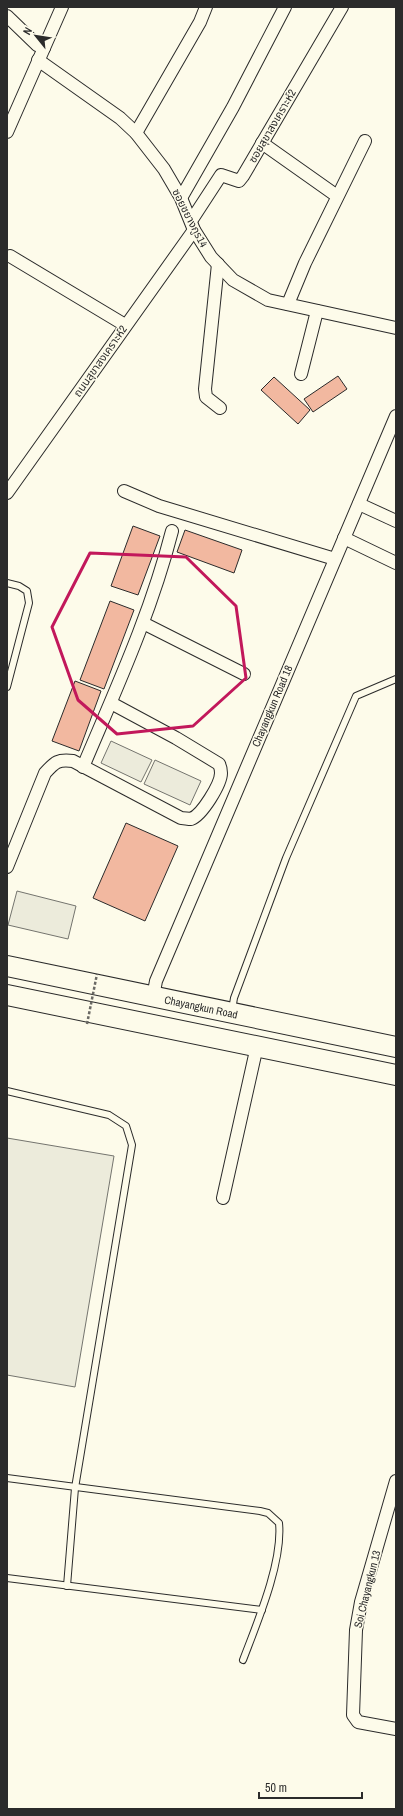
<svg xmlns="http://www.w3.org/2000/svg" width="403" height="1816" viewBox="0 0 403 1816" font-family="'Archivo Narrow','Noto Sans Thai',sans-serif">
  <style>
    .green { fill: #ecebdb; stroke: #74746e }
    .building { fill: #f2b8a0; stroke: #2b2b2b }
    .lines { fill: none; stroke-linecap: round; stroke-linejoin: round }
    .lane-casing { stroke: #2b2b2b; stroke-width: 8 }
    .street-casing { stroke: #2b2b2b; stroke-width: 14 }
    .primary-casing { stroke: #2b2b2b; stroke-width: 22 }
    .lane { stroke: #fdfbea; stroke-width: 6 }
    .street { stroke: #fdfbea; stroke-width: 12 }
    .primary { stroke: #fdfbea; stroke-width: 20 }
    .path-bridge { stroke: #6a6964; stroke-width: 2.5; stroke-dasharray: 3 2; stroke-linecap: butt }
    .marked { fill: none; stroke: #c2185b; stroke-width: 3; stroke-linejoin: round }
    .labels { text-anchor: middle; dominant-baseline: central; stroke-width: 3; stroke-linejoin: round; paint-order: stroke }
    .street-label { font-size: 11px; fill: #2b2b2b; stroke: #fdfbea }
  </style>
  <rect width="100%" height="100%" fill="#fdfbea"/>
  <!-- green -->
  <g class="green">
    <path d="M111,741L152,760L141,782L101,763Z"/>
    <path d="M155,760L201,781L190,805L144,784Z"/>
    <path d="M17,891L76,906L68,939L8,925Z"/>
    <path d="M7,1138L114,1156L75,1387L7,1375Z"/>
  </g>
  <!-- building -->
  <g class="building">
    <path d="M338,376L347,389L313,412L304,399Z"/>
    <path d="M274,377L310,410L298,424L261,390Z"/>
    <path d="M133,526L160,536L138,595L111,586Z"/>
    <path d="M185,530L242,550L234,573L177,552Z"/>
    <path d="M110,601L134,610L104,689L80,680Z"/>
    <path d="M75,681L101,691L79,751L52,741Z"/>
    <path d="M126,823L178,846L145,921L93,898Z"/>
  </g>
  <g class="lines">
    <!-- lane casing -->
    <g class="lane-casing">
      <g id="lane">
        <path d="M7,583L19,586L27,591L29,603L7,687"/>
        <path d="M232,1010L234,998L286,858L356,696L396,679"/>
        <path d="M7,1091L109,1115L126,1126L132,1145L75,1488L67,1586"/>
        <path d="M7,1478L260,1511L268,1513L279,1523C283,1562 257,1623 243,1660"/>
        <path d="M7,1578L262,1610"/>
      </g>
    </g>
    <!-- street casing -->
    <g class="street-casing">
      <g id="street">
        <path d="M7,16L37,45L44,48"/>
        <path d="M38,60L120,118L136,133L164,169L181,198L194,230L211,257L233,280L268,300L396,328"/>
        <path d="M7,132L62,7"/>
        <path d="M136,133L200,22L206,7"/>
        <path d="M262,143L337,196"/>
        <path d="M181,198L233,107L285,7"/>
        <path d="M191,221L221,175L239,181L243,176L342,7"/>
        <path d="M10,256L125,325"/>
        <path d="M218,264L205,389L206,397L220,408"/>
        <path d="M288,304L305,263L365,141"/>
        <path d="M301,374L317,311"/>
        <path d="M124,491L159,506L335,559"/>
        <path d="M7,493L194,230"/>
        <path d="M359,504L396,521"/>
        <path d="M344,538L396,563"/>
        <path d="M143,623L244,674"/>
        <path d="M83,767C116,689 151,613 172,531"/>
        <path d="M7,867L45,773C55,762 58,759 73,761L181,818C184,818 188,819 191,819C202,815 221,784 221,773C221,770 220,766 219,764L176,738L111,703"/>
        <path d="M153,997L156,981L396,416"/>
        <path d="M223,1198L257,1046"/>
        <path d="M396,1481L361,1602L356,1630L353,1715L358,1722L396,1729"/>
      </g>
    </g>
    <!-- primary casing -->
    <g class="primary-casing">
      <g id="primary">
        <path d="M7,966L396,1047"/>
        <path d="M7,995L396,1075"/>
      </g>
    </g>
    <!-- lane -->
    <use href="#lane" class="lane"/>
    <!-- street -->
    <use href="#street" class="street"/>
    <!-- primary -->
    <use href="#primary" class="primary"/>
    <!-- path-bridge -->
    <path class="path-bridge" d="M87,1024L97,974"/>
  </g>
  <!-- marked area -->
  <path class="marked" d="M90,553L186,557L236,606L246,678L193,726L117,734L78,700L52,627Z"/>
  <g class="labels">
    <!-- street labels -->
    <g class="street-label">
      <text transform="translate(272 126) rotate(-60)">ซอยสุขาสงเคราะห์2</text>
      <text transform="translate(190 218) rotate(63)">ซอยชยางกูร14</text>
      <text transform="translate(100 361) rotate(-55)">ถนนสุขาสงเคราะห์2</text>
      <text transform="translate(272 706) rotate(-67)">Chayangkun Road 18</text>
      <text transform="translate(201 1007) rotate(12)">Chayangkun Road</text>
      <text transform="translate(367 1589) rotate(-76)">Soi Chayangkun 13</text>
    </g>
  </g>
  <!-- border -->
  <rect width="403" height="1816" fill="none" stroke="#2b2b2b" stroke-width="16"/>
  <!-- north arrow -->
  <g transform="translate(36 36) rotate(300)" stroke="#fdfbea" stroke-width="3" paint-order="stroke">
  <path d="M0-3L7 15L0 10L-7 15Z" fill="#2b2b2b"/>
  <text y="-6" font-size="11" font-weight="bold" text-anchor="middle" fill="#2b2b2b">N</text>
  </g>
  <!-- scale -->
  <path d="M259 1792v6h103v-6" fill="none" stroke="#2b2b2b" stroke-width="2"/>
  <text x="265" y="1792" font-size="12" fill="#2b2b2b" stroke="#fdfbea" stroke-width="3" paint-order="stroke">50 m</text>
</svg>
